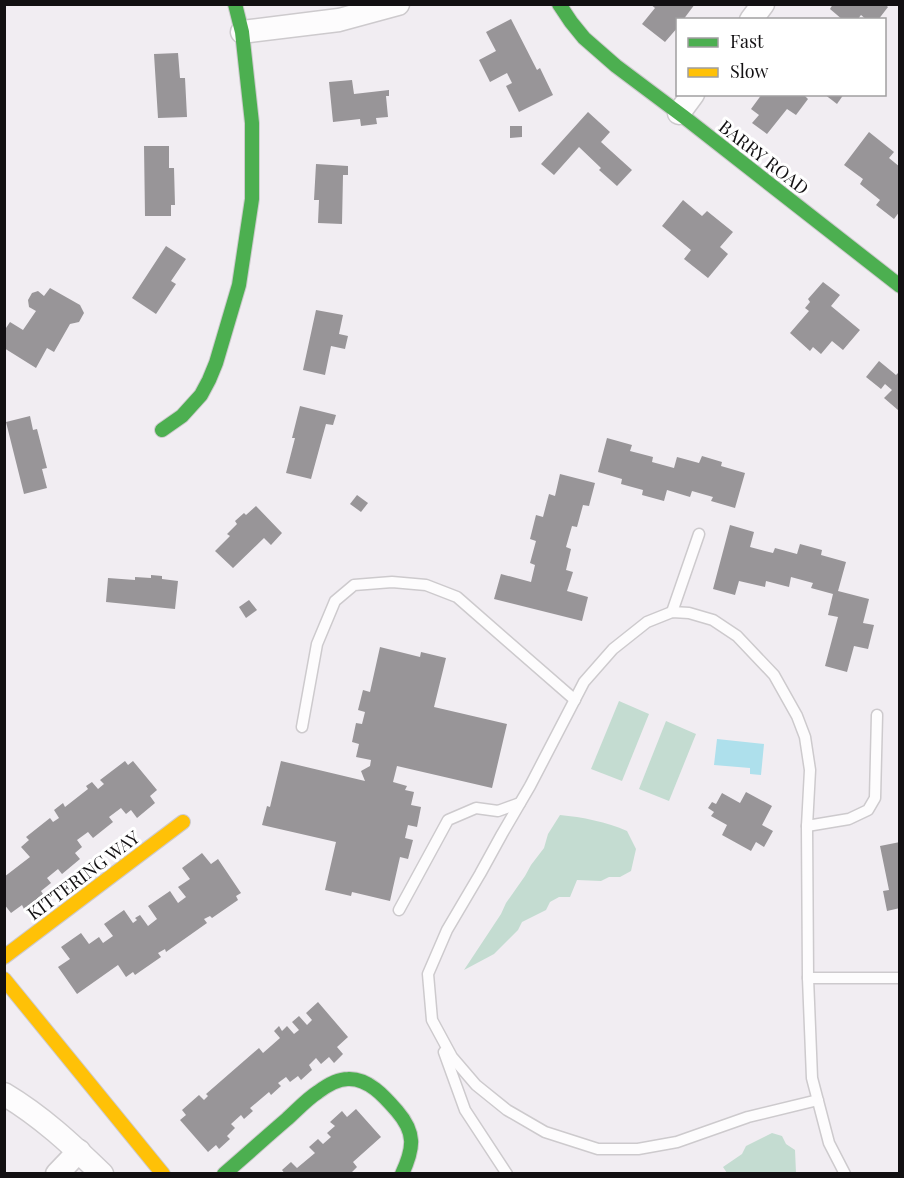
<svg xmlns="http://www.w3.org/2000/svg" width="904" height="1178" viewBox="0 0 904 1178" font-family="'Playfair Display',serif">
  <style>
    .green { fill: #c4dcd1 }
    .water { fill: #aee0ec }
    .building { fill: #989598 }
    .lines { fill: none; stroke-linecap: round; stroke-linejoin: round }
    .lane-casing { stroke: #cdcacd; stroke-width: 13 }
    .street-casing { stroke: #cdcacd; stroke-width: 25 }
    .fast-casing { stroke: #cdcacd; stroke-width: 16 }
    .slow-casing { stroke: #cdcacd; stroke-width: 16 }
    .lane { stroke: #fdfcfd; stroke-width: 10 }
    .street { stroke: #fdfcfd; stroke-width: 22 }
    .fast { stroke: #4caf50; stroke-width: 14 }
    .slow { stroke: #ffc107; stroke-width: 14 }
    .labels { text-anchor: middle; dominant-baseline: central; stroke-width: 6; stroke-linejoin: round; paint-order: stroke }
    .street-label { font-size: 18px; fill: #121012; stroke: #fff }
  </style>
  <rect width="100%" height="100%" fill="#f1edf2"/>
  <!-- green -->
  <g class="green">
    <path d="M619,701L649,714L622,781L591,769Z"/>
    <path d="M666,721L696,734L669,801L639,789Z"/>
    <path d="M560,815C582,817 607,822 627,831L636,849L631,871L620,877H609L601,881L577,880L570,897H559L550,902L546,910L522,922L518,930L494,954L464,970L501,914L506,903L525,876L531,865L544,848L548,834Z"/>
    <path d="M772,1133L782,1136L786,1144L795,1150L796,1173H727L723,1167L742,1154L746,1146Z"/>
  </g>
  <!-- water -->
  <path class="water" d="M717,739L764,744L761,775L750,774V768L714,765Z"/>
  <!-- building -->
  <g class="building">
    <path d="M650,4H695L683,20H678V27L665,42L642,24L655,8Z"/>
    <path d="M833,4H885L888,7L878,20H867L861,15L857,20H843L830,9Z"/>
    <path d="M511,19L537,70L540,68L553,95L519,112L506,86L512,83L507,73L490,82L479,60L496,51L486,32Z"/>
    <path d="M178,53L180,78H185L187,117L158,118L154,54Z"/>
    <path d="M352,80L354,94L389,90V96H386L388,117L376,118L377,124L361,126L360,119L333,122L329,82Z"/>
    <path d="M762,94H803L808,99L796,115L787,109L767,134L752,123L759,115L751,109Z"/>
    <path d="M824,94H844L837,104Z"/>
    <path d="M588,112L610,132L601,142L632,170L617,186L599,170L601,168L579,147L554,175L541,164Z"/>
    <path d="M510,126H522V137L510,138Z"/>
    <path d="M869,132L894,152L889,158L900,167V211L894,219L876,205L880,200L860,184L863,179L844,165Z"/>
    <path d="M144,146H169V168H174L175,205H171V216H145Z"/>
    <path d="M316,164L348,166V175H343L342,224L318,223L319,200H314Z"/>
    <path d="M683,200L702,216L707,211L733,232L720,247L728,254L708,278L684,259L691,250L662,226Z"/>
    <path d="M166,246L186,259L171,281L176,284L156,314L132,298Z"/>
    <path d="M823,282L840,295L831,306L860,330L843,350L832,341L821,354L813,347L810,351L790,333L809,311L805,308L810,302L808,299Z"/>
    <path d="M50,288L80,305L84,313L79,322L70,324L54,352L47,348L36,368L4,348V331L10,322L23,330L36,311L29,307L28,300L32,293L38,291L44,296Z"/>
    <path d="M316,310L343,315L339,334L348,336L345,349L331,346L325,375L303,370Z"/>
    <path d="M879,361L896,375L900,371V409L898,410L884,398L892,390L885,384L881,389L866,377Z"/>
    <path d="M300,406L336,415L333,425L326,424L311,479L286,473L295,438H292Z"/>
    <path d="M30,416L33,430L37,429L47,468L42,469L47,488L24,494L6,422Z"/>
    <path d="M607,438L632,445L630,451L653,457L652,462L674,468L677,457L699,463L702,456L722,462L721,466L745,473L735,508L711,501L713,497L692,491L690,497L667,490L664,501L642,495L643,490L621,484L622,479L598,472Z"/>
    <path d="M560,474L595,483L589,506L583,505L577,527L572,526L566,547L571,549L566,570L573,572L567,591L588,597L582,621L494,599L501,574L531,582L535,565L530,563L536,541L530,539L536,515L543,517L549,494L555,496Z"/>
    <path d="M357,495L368,503L361,512L350,504Z"/>
    <path d="M256,506L282,533L271,545L264,538L233,568L215,551L230,536L227,534L237,524L235,521L244,513L246,515Z"/>
    <path d="M730,525L754,532L750,547L773,553L775,548L797,554L800,544L822,550L821,555L846,562L838,591L869,599L863,623L874,625L868,649L854,646L847,672L825,666L838,617L828,615L833,594L811,588L813,583L791,577L789,587L766,581L765,587L739,581L735,595L713,589Z"/>
    <path d="M151,575L162,576V579L178,581L175,609L106,602L108,578L135,580V577L151,578Z"/>
    <path d="M249,600L257,610L246,618L239,607Z"/>
    <path d="M380,647L420,657L421,652L446,658L434,707L507,724L492,788L397,766L393,782L407,786L405,790L414,792L411,805L421,807L417,827L408,825L405,838L413,840L408,859L400,857L390,901L352,892L351,896L325,890L336,842L262,825L267,806L270,807L281,761L365,781L361,771L370,766L371,760L356,757L359,744L352,742L356,723L362,724L365,712L358,710L363,690L370,692Z"/>
    <path d="M125,761L128,765L133,761L157,790L150,796L155,803L137,818L131,810L126,814L121,808L109,817L113,822L93,838L88,832L77,840L82,847L75,853L80,859L62,874L58,869L47,878L51,883L41,891L43,894L24,909L22,905L11,913L4,904V877L30,857L21,847L29,840L26,837L50,818L53,822L59,818L54,810L63,803L65,807L88,789L86,786L92,782L98,789L104,784L100,780Z"/>
    <path d="M746,792L772,806L762,825L773,831L764,847L756,842L751,851L722,835L727,825L711,816L714,812L708,808L712,802L716,804L722,793L740,803Z"/>
    <path d="M900,842V908L887,911L883,891L889,890L880,846Z"/>
    <path d="M202,853L211,864L218,859L241,893L236,896L238,900L212,918L210,916L204,919L207,923L166,952L165,949L158,953L161,957L135,975L133,972L126,977L118,965L77,994L58,967L70,959L61,947L81,933L89,944L99,937L103,943L113,936L104,924L124,910L133,923L137,920L135,918L140,915L148,926L157,919L148,906L170,891L178,903L186,897L178,887L190,879L182,868Z"/>
    <path d="M318,1002L348,1037L337,1047L343,1054L334,1063L329,1057L321,1064L316,1058L309,1065L312,1070L301,1080L298,1076L290,1082L286,1077L278,1083L281,1086L271,1095L269,1092L250,1108L253,1111L244,1119L241,1115L231,1124L235,1128L227,1136L230,1139L219,1149L216,1145L208,1152L180,1120L186,1115L182,1110L199,1095L204,1100L208,1096L206,1094L259,1048L263,1053L280,1038L274,1031L279,1026L282,1031L287,1026L294,1034L299,1030L292,1022L299,1016L307,1025L312,1020L306,1013Z"/>
    <path d="M356,1109L381,1137L353,1162L357,1167L350,1174H285L282,1170L291,1162L297,1168L315,1153L309,1147L318,1139L323,1144L331,1137L327,1133L335,1126L330,1122L342,1111L347,1117Z"/>
  </g>
  <g class="lines">
    <!-- lane casing -->
    <g class="lane-casing">
      <g id="lane">
        <path d="M672,612L699,534"/>
        <path d="M302,727L317,644L335,601L354,585L392,582L426,585L457,597L575,700"/>
        <path d="M807,826L849,819L868,810L875,798L877,715"/>
        <path d="M399,910L448,820L476,808L498,811L520,803"/>
        <path d="M808,978H900"/>
        <path d="M444,1052L465,1110L507,1174"/>
        <path d="M818,1100L748,1117L677,1142L638,1149H598L545,1132L507,1110L476,1085L452,1057L432,1020L428,974L447,930L480,874L502,834L530,786L584,682L613,649L647,622L672,612L689,613L713,620L737,636L774,675L797,716L805,737L810,770L807,826L808,978L812,1078L829,1143L845,1174"/>
      </g>
    </g>
    <!-- street casing -->
    <g class="street-casing">
      <g id="street">
        <path d="M751,20L763,4"/>
        <path d="M242,32L339,20L398,4"/>
        <path d="M679,113L693,94"/>
        <path d="M4,1094C41,1116 71,1144 102,1174"/>
        <path d="M57,1174L79,1151"/>
      </g>
    </g>
    <!-- fast casing -->
    <g class="fast-casing">
      <g id="fast">
        <path d="M559,4L571,22L584,38L616,66L684,117L900,286"/>
        <path d="M162,430L182,416L201,395L209,380L216,363L239,285L252,199V123L242,32L235,4"/>
        <path d="M224,1174C245,1156 266,1137 287,1119C297,1110 307,1099 318,1092C326,1086 337,1079 348,1079C368,1078 384,1096 397,1111C416,1133 414,1148 402,1174"/>
      </g>
    </g>
    <!-- slow casing -->
    <g class="slow-casing">
      <g id="slow">
        <path d="M4,957L183,822"/>
        <path d="M4,979L163,1174"/>
      </g>
    </g>
    <!-- lane -->
    <use href="#lane" class="lane"/>
    <!-- street -->
    <use href="#street" class="street"/>
    <!-- fast -->
    <use href="#fast" class="fast"/>
    <!-- slow -->
    <use href="#slow" class="slow"/>
  </g>
  <g class="labels">
    <!-- street labels -->
    <g class="street-label">
      <text transform="translate(764 157) rotate(38)">BARRY ROAD</text>
      <text transform="translate(83 875) rotate(-37)">KITTERING WAY</text>
    </g>
  </g>
  <!-- border -->
  <rect width="904" height="1178" fill="none" stroke="#121012" stroke-width="12"/>
  <!-- legend -->
  <rect x="676" y="18" width="210" height="78" fill="#ffffff" stroke="#a09fa0" stroke-width="1.5"/>
  <rect x="688" y="38" width="30" height="9" fill="#4caf50" stroke="#a09fa0" stroke-width="1.5"/>
  <text x="730" y="48" font-size="18" fill="#121012">Fast</text>
  <rect x="688" y="68" width="30" height="9" fill="#ffc107" stroke="#a09fa0" stroke-width="1.5"/>
  <text x="730" y="78" font-size="18" fill="#121012">Slow</text>
</svg>
